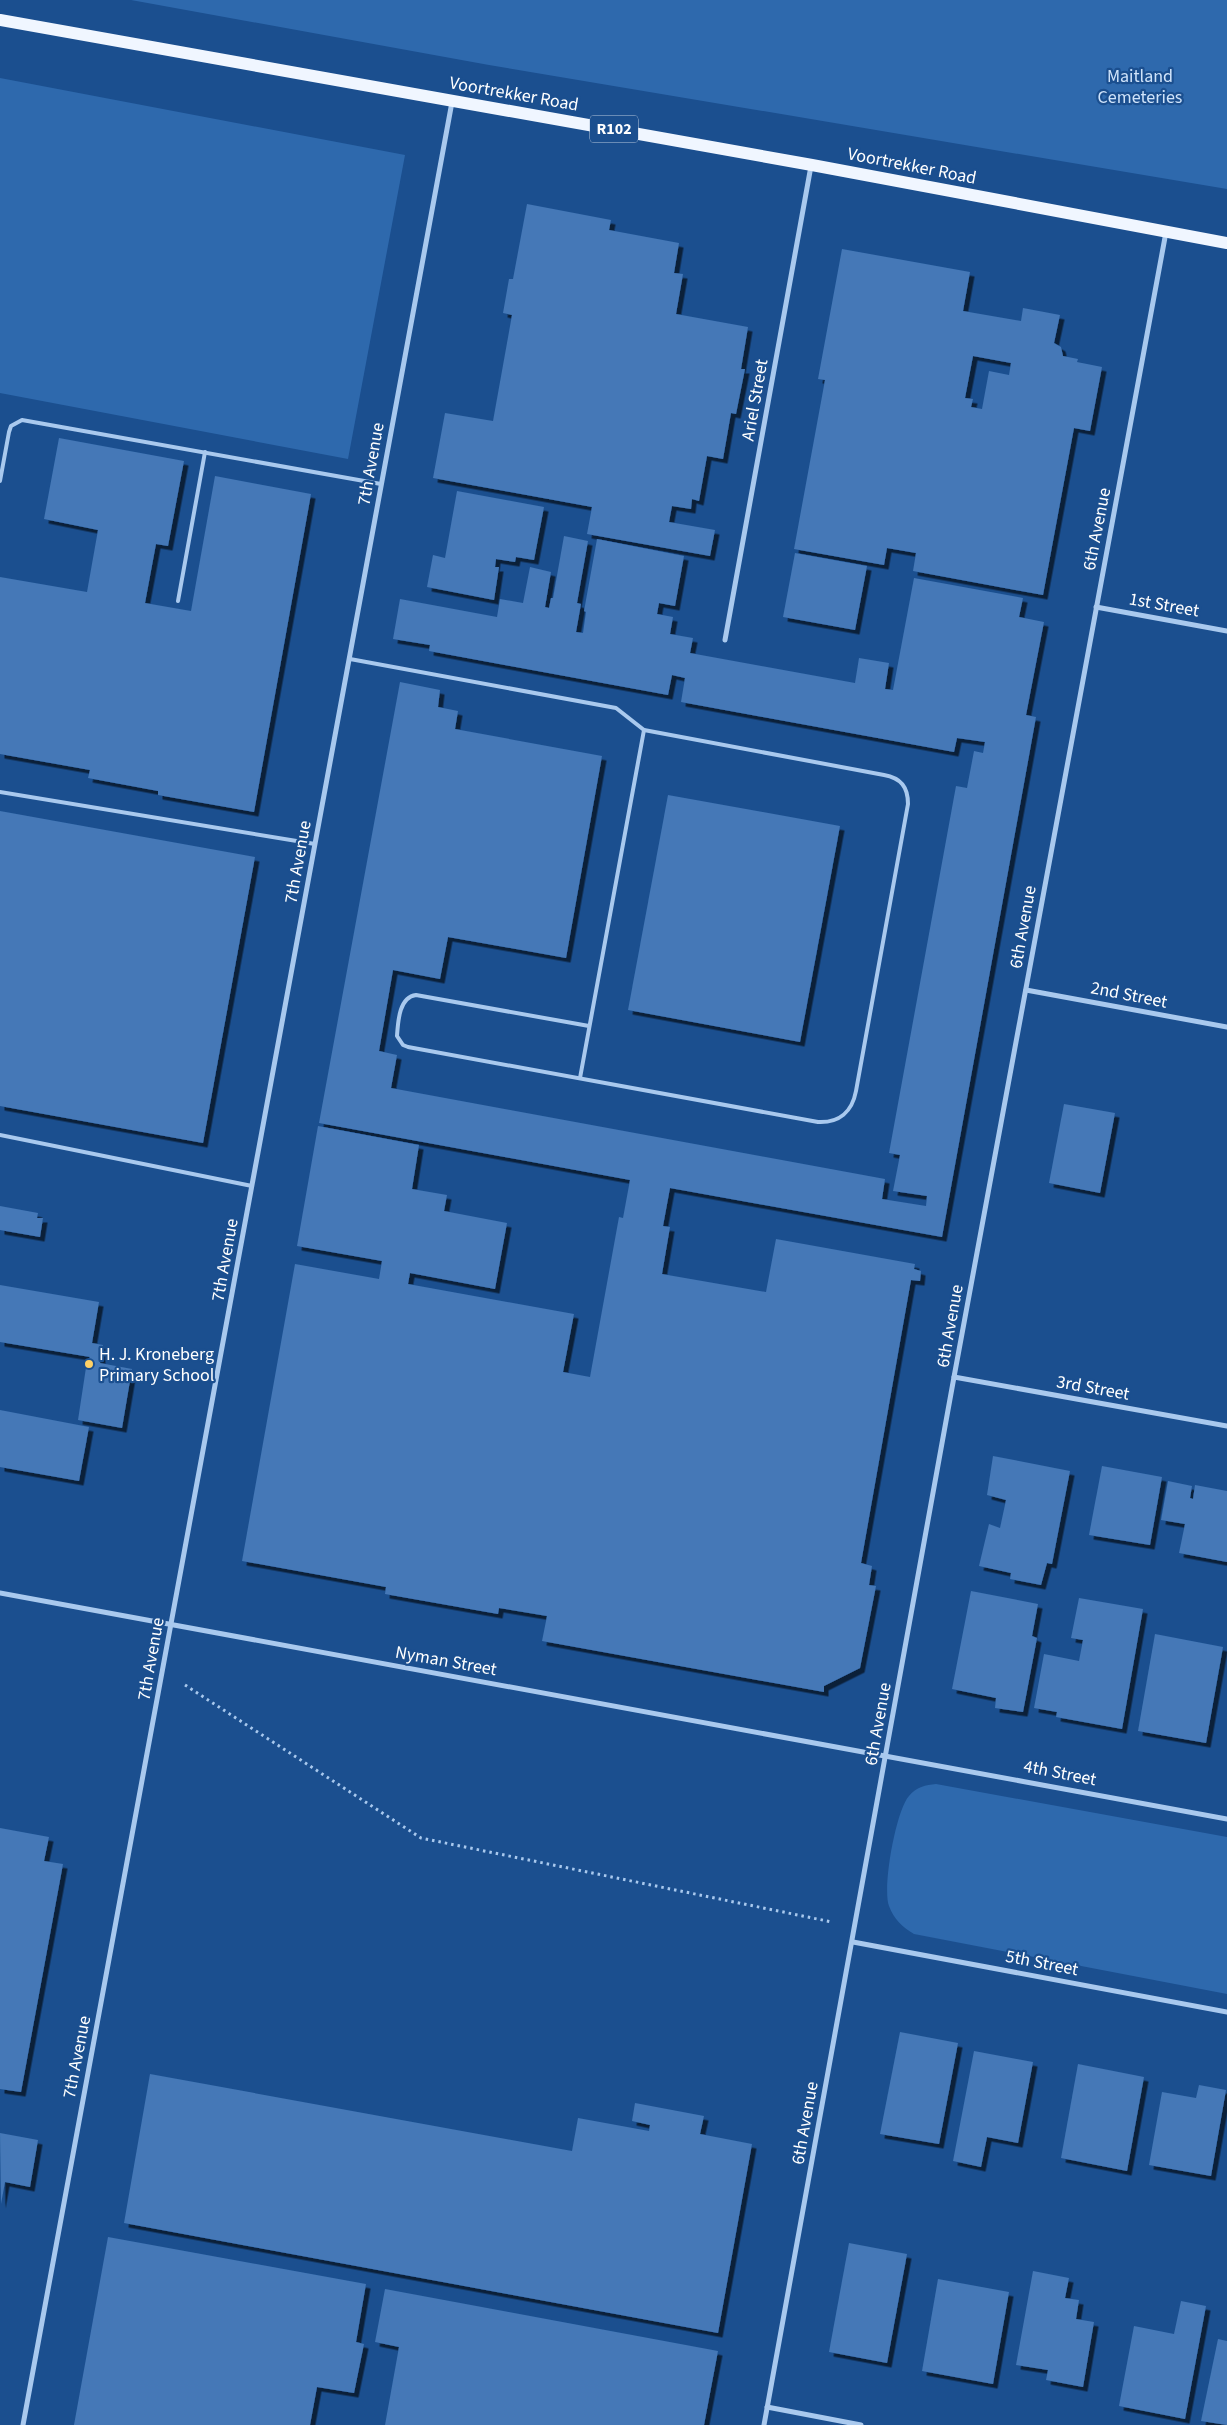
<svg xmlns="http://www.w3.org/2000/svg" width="1227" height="2425" viewBox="0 0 1227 2425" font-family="'Source Sans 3',sans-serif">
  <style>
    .green { fill: #2e69ad }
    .building { fill: #4478b7; fill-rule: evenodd; filter: url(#shadow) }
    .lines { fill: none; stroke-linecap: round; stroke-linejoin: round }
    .path { stroke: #a9c9ee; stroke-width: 3; stroke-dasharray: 2.5 4; stroke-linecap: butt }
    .lane { stroke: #a9c9ee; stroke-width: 4 }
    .street { stroke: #a9c9ee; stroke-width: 5 }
    .primary { stroke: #f0f6ff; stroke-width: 12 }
    .poi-dot { fill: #ffd166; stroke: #1b4f8f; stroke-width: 2 }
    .labels { text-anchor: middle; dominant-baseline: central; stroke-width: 4.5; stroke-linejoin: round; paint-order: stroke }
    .shield { fill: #1b4f8f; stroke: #bbcadd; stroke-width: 1 }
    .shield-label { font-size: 16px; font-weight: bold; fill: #fff }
    .park-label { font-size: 18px; fill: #cfe3fa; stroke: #1b4f8f }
    .street-label { font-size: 18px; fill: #fff; stroke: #1b4f8f }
    .poi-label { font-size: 18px; fill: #fff; stroke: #1b4f8f; text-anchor: start }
  </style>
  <defs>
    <filter id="shadow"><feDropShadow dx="4.5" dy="4.5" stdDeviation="0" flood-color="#0009"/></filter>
  </defs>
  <rect width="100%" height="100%" fill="#1b4f8f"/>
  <!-- green -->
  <g class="green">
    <path d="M131,0H1227V189L489,65Z"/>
    <path d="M0,78L405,155L348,459L0,393Z"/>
    <path d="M936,1784L1227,1837V1994L914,1934C902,1927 894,1919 889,1906C882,1888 896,1810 909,1796C916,1787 926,1785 936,1784Z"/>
  </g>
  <!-- building -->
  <g class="building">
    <path d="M527,204L611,220L609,230L679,243L674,273L683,274L676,314L748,327L741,369H745L736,414L731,413L723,459L707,456L699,501L692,499L691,509L672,506L669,522L715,530L710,556L587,534L592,507L433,478L445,413L493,421L512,315L503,313L509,279H513Z"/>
    <path d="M842,249L970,272L963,311L1021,321L1023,308L1060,315L1054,343L1061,347L1063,356L1078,359L1077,362L1102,367L1090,431L1074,428L1043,595L913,571L916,553L887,548L884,565L794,549L825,380L818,379ZM973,356L1011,363L1009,375L989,371L982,409L971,407L973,399L965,398Z"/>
    <path d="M59,438L184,461L168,546L156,544L145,603L191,611L215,476L311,494L254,812L158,795V791L88,778L90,770L0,754V577L87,592L98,530L44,519Z"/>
    <path d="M457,491L544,507L534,560L516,557L515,562L496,559L495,567H499L494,600L427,587L433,555L445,558Z"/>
    <path d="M564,536L588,541L577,603L581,604L576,632L583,633L586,612L584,611L597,539L684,556L675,606L659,603L657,614L673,617L670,634L693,638L690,653L855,683L859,658L889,663L885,689L893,690L914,578L1023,598L1019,617L1044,622L1026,715L1036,717L942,1237L670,1188L663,1226L670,1227L662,1274L766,1292L776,1239L915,1264L914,1269L921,1271L920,1281L911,1280L861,1563L872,1566L869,1585L876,1586L860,1668L824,1686V1692L542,1641L547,1616L499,1608L498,1614L385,1594L386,1587L242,1561L295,1264L379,1279L382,1261L297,1246L318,1126L419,1145L412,1189L447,1195L444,1211L507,1223L495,1289L410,1273L408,1284L574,1314L563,1372L590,1377L619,1217L623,1218L630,1180L319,1123L400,682L440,690L438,707L458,711L455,729L602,756L566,958L448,937L440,979L393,970L379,1051L397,1055L391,1088L885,1179L882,1199L926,1206L927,1196L893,1191L900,1155L889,1153L956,786L967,788L974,751L983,753L985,742L957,738L954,752L681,702L685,678L672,675L668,695L429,651L430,645L393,639L400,599L497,617L500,599L523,603L530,567L551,572L545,607L549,608L551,598H553Z"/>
    <path d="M795,553L867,566L855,630L783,617Z"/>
    <path d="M668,795L840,826L800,1042L628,1010Z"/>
    <path d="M0,811L255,857L203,1143L0,1106Z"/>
    <path d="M1064,1104L1115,1113L1100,1193L1049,1183Z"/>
    <path d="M0,1206L38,1213L37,1218H43L40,1237L0,1230Z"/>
    <path d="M0,1285L99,1302L92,1343L103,1345L100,1363L132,1369L122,1428L78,1420L87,1361L90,1357L0,1342Z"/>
    <path d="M0,1410L89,1427L79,1481L0,1467Z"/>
    <path d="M993,1456L1070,1471L1052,1564L1047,1563L1041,1585L1010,1579L1011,1573L979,1566L989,1524L1000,1528L1006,1500L987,1495Z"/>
    <path d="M1102,1466L1162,1477L1150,1545L1089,1535Z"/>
    <path d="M1168,1481L1192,1486L1190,1498L1193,1499L1195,1485L1227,1491V1562L1179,1553L1185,1524L1161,1520Z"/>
    <path d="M971,1591L1038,1604L1032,1636L1037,1638L1023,1712L995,1708L996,1698L952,1689Z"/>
    <path d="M1079,1598L1143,1609L1122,1729L1056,1717L1057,1712L1034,1708L1044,1654L1079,1661L1083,1640L1071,1638Z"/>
    <path d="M1155,1634L1223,1647L1206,1743L1138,1731Z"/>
    <path d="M0,1828L49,1837L44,1861L63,1864L21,2092L0,2089Z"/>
    <path d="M900,2032L958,2043L939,2144L880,2134Z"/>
    <path d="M974,2051L1033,2062L1018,2143L987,2137L981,2167L953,2161Z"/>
    <path d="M1078,2064L1144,2077L1127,2171L1061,2158Z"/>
    <path d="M150,2074L572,2151L578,2118L649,2131L650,2125L632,2121L635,2103L704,2116L700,2134L752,2144L718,2333L124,2223Z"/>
    <path d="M1199,2085L1226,2090L1211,2176L1149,2165L1162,2092L1196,2098Z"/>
    <path d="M0,2133L38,2140L30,2187L5,2182L1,2204Z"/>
    <path d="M108,2237L366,2284L356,2342L364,2344L354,2393L317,2387L310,2425H74Z"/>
    <path d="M849,2243L907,2254L887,2363L829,2352Z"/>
    <path d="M1033,2271L1069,2278L1065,2298L1079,2300L1076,2319L1094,2322L1083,2387L1046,2380L1048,2370L1016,2365Z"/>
    <path d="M938,2279L1009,2292L993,2384L922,2371Z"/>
    <path d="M385,2289L718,2351L704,2425H385L399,2347L375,2342Z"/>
    <path d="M1181,2301L1206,2306L1185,2419L1119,2406L1134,2326L1174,2334Z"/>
    <path d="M1218,2339L1227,2341V2425L1201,2421Z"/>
  </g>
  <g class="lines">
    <!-- path -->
    <path class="path" d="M185,1685L421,1838L832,1922"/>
    <!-- lane -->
    <g class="lane">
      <path d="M0,481L9,432L11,426L22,420L381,484"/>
      <path d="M178,601L205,452"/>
      <path d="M350,659L616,708L644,730L884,775C901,778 908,787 908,804L856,1091C852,1112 839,1123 818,1122L408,1047L403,1045L397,1036C398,1022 399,997 416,995L589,1026"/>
      <path d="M0,792L315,844"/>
      <path d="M580,1078L644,730"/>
      <path d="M0,1135L252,1186"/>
    </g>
    <!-- street -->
    <g class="street">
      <path d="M1096,607L1227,631"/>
      <path d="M725,640L811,166"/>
      <path d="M1026,990L1227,1027"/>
      <path d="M954,1377L1227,1426"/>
      <path d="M0,1593L1227,1819"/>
      <path d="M853,1942L1227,2012"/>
      <path d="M767,2407L861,2425"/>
      <path d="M23,2425L452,102"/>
      <path d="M764,2425L954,1377L1166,232"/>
    </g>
    <!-- primary -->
    <path class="primary" d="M0,20L812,165L1227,243"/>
  </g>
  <!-- markers -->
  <circle class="poi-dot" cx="89" cy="1364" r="5"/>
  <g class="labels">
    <!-- shield labels -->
    <rect class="shield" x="590" y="115.5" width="48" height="27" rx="4"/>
    <g class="shield-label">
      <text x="614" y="129">R102</text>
    </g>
    <!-- park labels -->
    <g class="park-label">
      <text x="1140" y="76">Maitland<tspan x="1140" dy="21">Cemeteries</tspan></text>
    </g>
    <!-- street labels -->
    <g class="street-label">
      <text transform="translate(514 94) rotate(10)">Voortrekker Road</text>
      <text transform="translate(912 166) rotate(11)">Voortrekker Road</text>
      <text transform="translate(755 400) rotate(-80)">Ariel Street</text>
      <text transform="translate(371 464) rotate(-80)">7th Avenue</text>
      <text transform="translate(1097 529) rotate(-79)">6th Avenue</text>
      <text transform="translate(1164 605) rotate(10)">1st Street</text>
      <text transform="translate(298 862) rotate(-80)">7th Avenue</text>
      <text transform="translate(1023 927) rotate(-80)">6th Avenue</text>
      <text transform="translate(1129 995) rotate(11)">2nd Street</text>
      <text transform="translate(225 1260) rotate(-80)">7th Avenue</text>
      <text transform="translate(950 1326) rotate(-80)">6th Avenue</text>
      <text transform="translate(1093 1388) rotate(10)">3rd Street</text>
      <text transform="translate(151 1659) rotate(-80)">7th Avenue</text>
      <text transform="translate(446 1661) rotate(10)">Nyman Street</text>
      <text transform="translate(878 1724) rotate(-80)">6th Avenue</text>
      <text transform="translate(1060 1773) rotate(11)">4th Street</text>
      <text transform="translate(1042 1963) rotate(11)">5th Street</text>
      <text transform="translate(77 2057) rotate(-79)">7th Avenue</text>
      <text transform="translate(805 2123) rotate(-80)">6th Avenue</text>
    </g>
    <!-- poi labels -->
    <g class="poi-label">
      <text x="99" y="1354">H. J. Kroneberg<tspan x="99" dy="21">Primary School</tspan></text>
    </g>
  </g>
</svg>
